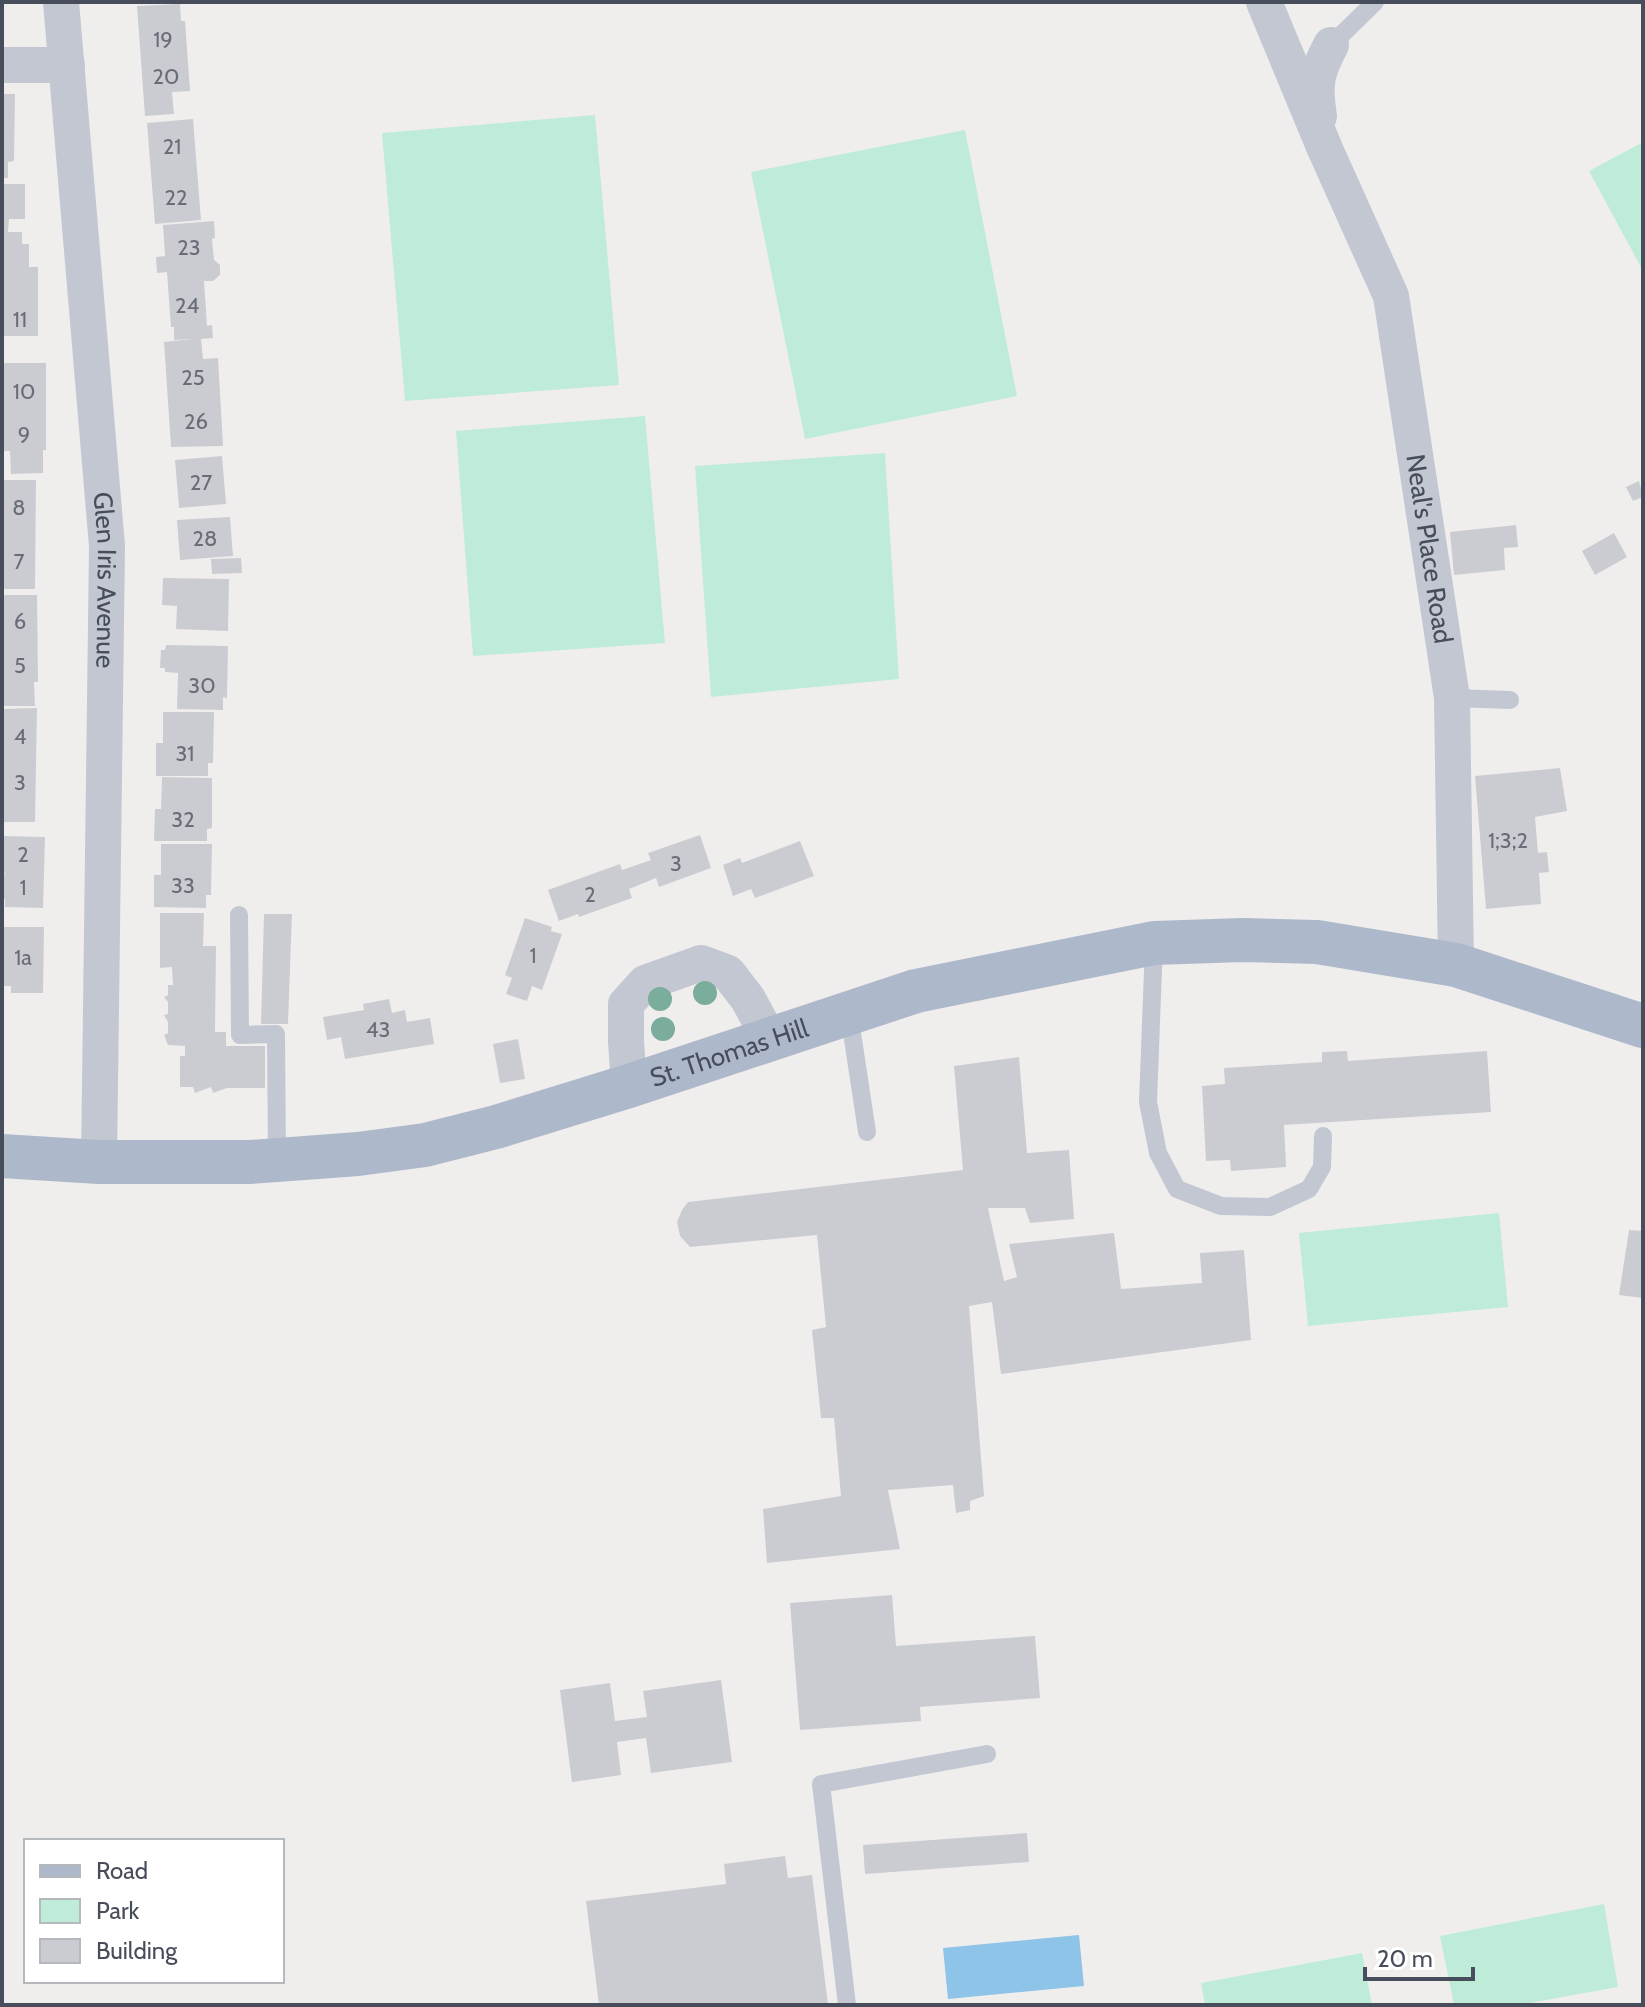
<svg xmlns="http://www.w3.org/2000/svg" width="1645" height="2007" viewBox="0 0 1645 2007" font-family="Cabin,sans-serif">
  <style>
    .green { fill: #beecd8 }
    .water { fill: #8dc4e7 }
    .building { fill: #cbccd2 }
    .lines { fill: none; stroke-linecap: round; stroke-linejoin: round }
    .lane { stroke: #c2c7d2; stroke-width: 18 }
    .street { stroke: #c2c7d2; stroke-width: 36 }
    .primary { stroke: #aeb8cb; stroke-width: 44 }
    .tree { fill: #7bad9c }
    .labels { text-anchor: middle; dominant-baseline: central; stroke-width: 6; stroke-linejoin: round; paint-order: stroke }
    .number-label { font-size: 22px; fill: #686d78 }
    .street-label { font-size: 26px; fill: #474d5a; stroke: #fff }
  </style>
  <rect width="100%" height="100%" fill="#f0eeed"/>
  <!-- green -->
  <g class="green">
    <path d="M595,115L619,385L405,401L382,133Z"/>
    <path d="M965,130L1017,396L805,439L751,172Z"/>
    <path d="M1643,142V271L1589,171Z"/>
    <path d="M645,416L665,643L473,656L456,431Z"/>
    <path d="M885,453L899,679L711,697L695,466Z"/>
    <path d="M1499,1213L1508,1307L1308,1326L1299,1233Z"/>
    <path d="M1604,1904L1618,1987L1519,2005H1454L1440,1936Z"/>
    <path d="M1362,1953L1372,2005H1205L1201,1983Z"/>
  </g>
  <!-- water -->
  <path class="water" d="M1079,1935L1084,1986L948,1999L943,1948Z"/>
  <!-- building -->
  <g class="building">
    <path d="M180,4L181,21H185L190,91L172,92L174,114L145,116L137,6Z"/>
    <path d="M2,94H15L14,161L8,162V178H2Z"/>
    <path d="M193,119L201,220L155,224L147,123Z"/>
    <path d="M2,184H25V219H9L8,232H22V244H29V267H38V336H2Z"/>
    <path d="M214,221L215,238L212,239L214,260L220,265V275L213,281H204L207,326L212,325L213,338L201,339L203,359L218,358L223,446L171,447L164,342L193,339L174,340V327H171L167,272L157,273L156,257L165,256L163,225Z"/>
    <path d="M2,363H46V450H43V473L11,474L10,451H2Z"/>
    <path d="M222,456L226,504L179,508L175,460Z"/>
    <path d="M2,480H36L35,589H2Z"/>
    <path d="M1639,481L1643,497L1633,501L1626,487Z"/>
    <path d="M230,517L233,556L180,560L177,520Z"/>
    <path d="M1516,525L1518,547L1504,548L1505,570L1454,575L1450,532Z"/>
    <path d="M1614,533L1627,557L1595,575L1582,551Z"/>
    <path d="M241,558L242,573L212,574L211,559Z"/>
    <path d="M163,578L229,579L228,631L176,629L177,606L162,605Z"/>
    <path d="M2,595H37L38,682H34L35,706H2Z"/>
    <path d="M166,645L228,646L227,698L223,697V710L177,709L178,673L165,672V668H160L161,650H165Z"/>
    <path d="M37,708L35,822H2V709Z"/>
    <path d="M163,712H214L213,763H208V776H156V743H163Z"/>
    <path d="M1560,768L1567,811L1535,817L1538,853L1547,852L1549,872L1539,873L1541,904L1486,909L1475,776Z"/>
    <path d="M162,777L212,778V828L207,829V841H154L155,809H161Z"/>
    <path d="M700,835L711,868L659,887L656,878L629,889L632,898L579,917L578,914L559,921L548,890L620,864L622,870L651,860L648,853Z"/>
    <path d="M2,836L45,837L43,908L5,907V899H2V874H6L2,871Z"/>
    <path d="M800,841L814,876L755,898L751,889L733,896L723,865L740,858L742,863Z"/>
    <path d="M161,844H212L211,895H206V908L154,907V875H161Z"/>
    <path d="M160,913H204L203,946H216L215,1032H226V1046H265V1088H227L213,1093L211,1087L195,1093L193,1087H180V1056H185V1046L168,1045L164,1035L168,1033V1022L164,1015L168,1014V1002L164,997L168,995V985H173L172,967L160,968Z"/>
    <path d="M264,914H292L288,1024H261Z"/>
    <path d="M525,918L552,927L551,931L562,934L542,990L532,986L527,1001L506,994L512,978L505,975Z"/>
    <path d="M2,927H44L43,993H11V986H2Z"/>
    <path d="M389,999L392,1013L405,1010L407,1022L430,1018L434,1044L345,1059L341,1037L327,1040L323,1017L364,1010L363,1004Z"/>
    <path d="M518,1039L525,1079L500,1083L493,1044Z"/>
    <path d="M1347,1051L1348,1061L1487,1051L1491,1112L1284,1125L1286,1167L1231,1171L1230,1160L1206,1161L1202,1086L1225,1084L1224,1068L1322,1062V1052Z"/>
    <path d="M1019,1057L1027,1153L1069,1150L1074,1219L1030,1223L1025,1208H988L1004,1281L1017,1277L1009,1244L1114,1233L1121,1289L1202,1283L1200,1253L1244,1250L1251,1340L1001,1374L992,1302L969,1306L984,1496L970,1501V1510L956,1513L953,1485L888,1490L900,1549L767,1563L763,1509L841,1496L834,1418H821L812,1330L826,1327L817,1235L690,1247L680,1236L677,1222L682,1210L688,1202L963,1170L954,1066Z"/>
    <path d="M1629,1230L1643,1231V1298L1619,1295Z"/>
    <path d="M892,1595L896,1646L1035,1636L1040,1698L920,1707L921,1721L800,1730L790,1603Z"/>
    <path d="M721,1680L732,1762L651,1773L646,1738L617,1742L621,1775L572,1782L560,1690L610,1683L615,1721L647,1717L643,1691Z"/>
    <path d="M1027,1833L1029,1862L865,1874L863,1845Z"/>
    <path d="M785,1856L788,1878L812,1875L828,2005H599L586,1901L726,1884L724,1864Z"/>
  </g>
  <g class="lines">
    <!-- lane -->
    <g class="lane">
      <path d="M1331,45L1375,2"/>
      <path d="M1452,698L1510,700"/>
      <path d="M239,915L240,1035L276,1034L277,1160"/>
      <path d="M1154,943L1148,1102L1158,1153L1177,1189L1221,1206L1270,1207L1309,1189L1322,1167L1323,1136"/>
      <path d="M849,1013L867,1132"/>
      <path d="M847,2005L821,1784L987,1754"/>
    </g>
    <!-- street -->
    <g class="street">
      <path id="s1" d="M61,2L107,546L99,1162"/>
      <path id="s2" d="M1264,2L1325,149L1391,296L1452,698L1456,965"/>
      <path d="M2,65H67"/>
      <path d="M1319,116C1314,85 1316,73 1331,45"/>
      <path d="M629,1086L626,1041V1004L645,983L701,963L728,973L748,999L769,1038"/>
    </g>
    <!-- primary -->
    <path class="primary" id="s3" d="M2,1156L99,1162H250L358,1154L425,1145L496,1127L629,1086L916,991L1154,943L1243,940L1317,942L1456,965L1643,1026"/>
  </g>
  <!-- trees -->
  <g class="tree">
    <circle cx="705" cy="993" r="12"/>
    <circle cx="660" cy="999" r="12"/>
    <circle cx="663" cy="1029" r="12"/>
  </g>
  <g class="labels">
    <!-- number labels -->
    <g class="number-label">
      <text x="163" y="39">19</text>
      <text x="166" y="76">20</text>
      <text x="172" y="146">21</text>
      <text x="176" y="197">22</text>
      <text x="189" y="247">23</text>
      <text x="187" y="305">24</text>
      <text x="20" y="319">11</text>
      <text x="193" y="377">25</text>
      <text x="24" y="391">10</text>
      <text x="196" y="421">26</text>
      <text x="24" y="434">9</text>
      <text x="201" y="482">27</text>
      <text x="19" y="507">8</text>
      <text x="205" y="538">28</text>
      <text x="19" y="561">7</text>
      <text x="20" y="621">6</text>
      <text x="20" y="665">5</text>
      <text x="202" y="685">30</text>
      <text x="20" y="736">4</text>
      <text x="185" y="753">31</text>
      <text x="20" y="782">3</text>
      <text x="183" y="819">32</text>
      <text x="1508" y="840">1;3;2</text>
      <text x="23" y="854">2</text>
      <text x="676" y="863">3</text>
      <text x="183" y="885">33</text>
      <text x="23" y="887">1</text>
      <text x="590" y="894">2</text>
      <text x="533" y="955">1</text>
      <text x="23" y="957">1a</text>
      <text x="378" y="1029">43</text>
    </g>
    <!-- street labels -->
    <g class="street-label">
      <text stroke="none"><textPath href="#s2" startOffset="576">Neal's Place Road</textPath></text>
      <text stroke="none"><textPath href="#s1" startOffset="580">Glen Iris Avenue</textPath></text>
      <text stroke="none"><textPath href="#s3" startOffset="742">St. Thomas Hill</textPath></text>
    </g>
  </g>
  <!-- border -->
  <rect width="1645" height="2007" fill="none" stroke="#474d5a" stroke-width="8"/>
  <!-- legend -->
  <rect x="24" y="1839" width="260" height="144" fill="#ffffff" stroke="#b5b8bd" stroke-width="2"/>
  <rect x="40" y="1865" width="40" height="12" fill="#aeb8cb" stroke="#b5b8bd" stroke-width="2"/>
  <text x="96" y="1879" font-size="24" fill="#474d5a">Road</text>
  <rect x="40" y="1899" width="40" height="24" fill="#beecd8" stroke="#b5b8bd" stroke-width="2"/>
  <text x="96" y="1919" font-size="24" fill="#474d5a">Park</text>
  <rect x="40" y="1939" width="40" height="24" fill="#cbccd2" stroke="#b5b8bd" stroke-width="2"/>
  <text x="96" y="1959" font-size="24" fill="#474d5a">Building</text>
  <!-- scale -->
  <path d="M1365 1967v12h108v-12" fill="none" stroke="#474d5a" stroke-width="4"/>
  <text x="1377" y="1967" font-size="24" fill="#474d5a" stroke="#ffffff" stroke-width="6" paint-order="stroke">20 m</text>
</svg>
